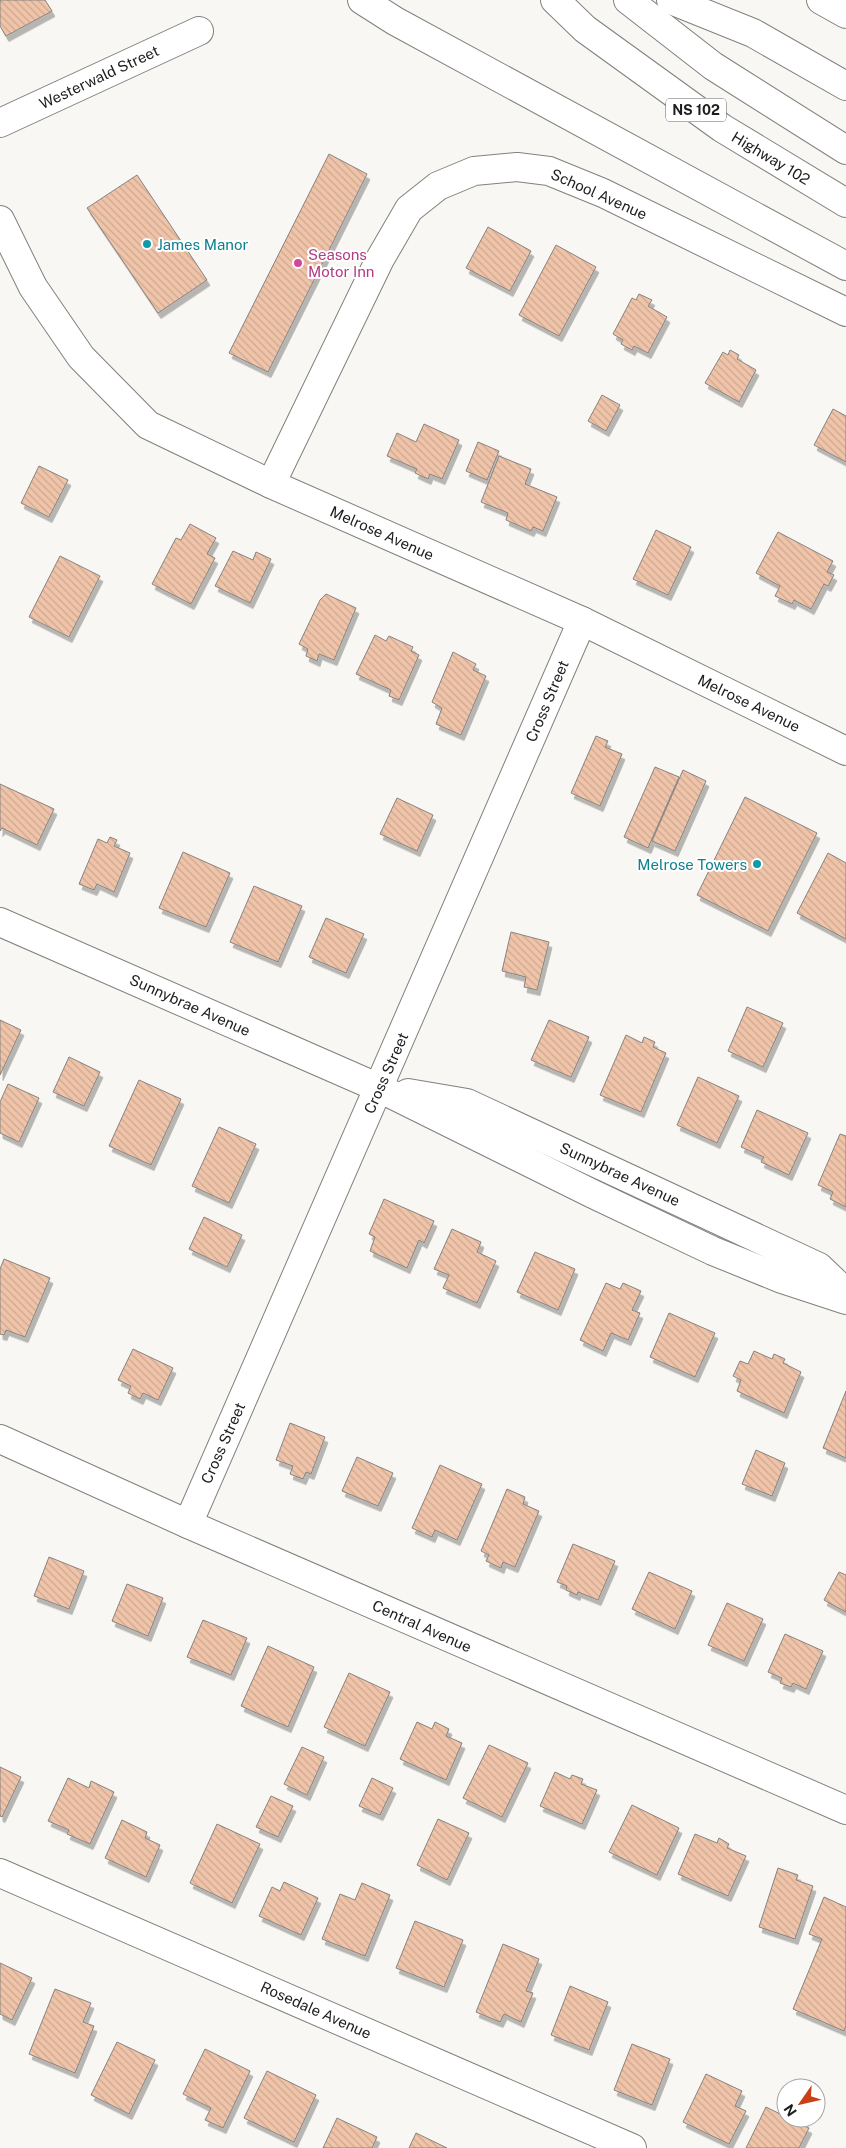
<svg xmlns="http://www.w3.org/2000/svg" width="846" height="2148" viewBox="0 0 846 2148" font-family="'Public Sans',sans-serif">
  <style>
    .building { fill: url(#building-back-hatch); stroke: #868280; filter: url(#shadow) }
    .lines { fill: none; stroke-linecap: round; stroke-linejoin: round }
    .minor-casing { stroke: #81807d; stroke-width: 30 }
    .highway-casing { stroke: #81807d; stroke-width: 30 }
    .minor { stroke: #fff; stroke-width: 28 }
    .highway { stroke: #fff; stroke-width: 28 }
    .culture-dot { fill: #0f9aa8; stroke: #fff; stroke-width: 2 }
    .hotel-dot { fill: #d1479c; stroke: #fff; stroke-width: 2 }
    .labels { text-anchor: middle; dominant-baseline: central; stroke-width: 4; stroke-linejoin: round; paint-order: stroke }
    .shield { fill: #fff; stroke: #626160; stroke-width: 1 }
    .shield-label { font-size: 14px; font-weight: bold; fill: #1e1d1c }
    .street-label { font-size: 15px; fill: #1e1d1c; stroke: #fff }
    .culture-label { font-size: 15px; fill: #0d838f; stroke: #fff; text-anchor: start }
    .hotel-label { font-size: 15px; fill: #b23c85; stroke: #fff; text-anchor: start }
  </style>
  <defs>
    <pattern id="building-back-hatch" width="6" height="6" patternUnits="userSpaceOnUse" patternTransform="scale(1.25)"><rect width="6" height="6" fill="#f0c4a9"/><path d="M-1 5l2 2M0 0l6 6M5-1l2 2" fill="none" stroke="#cda891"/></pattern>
    <filter id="shadow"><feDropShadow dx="3" dy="5.5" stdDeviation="0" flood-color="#0004"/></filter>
  </defs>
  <rect width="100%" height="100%" fill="#f9f7f3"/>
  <!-- building -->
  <g class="building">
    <path d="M0,0H45L52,11L6,36L0,26Z"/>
    <path d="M329,154L367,174L268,372L229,353Z"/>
    <path d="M137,175L207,280L158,313L87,208Z"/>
    <path d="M488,227L531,251L510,291L466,268Z"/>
    <path d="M556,245L596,267L559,336L519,315Z"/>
    <path d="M639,294L652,300L648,306L667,317L648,353L634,346L632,350L621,344L623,340L613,334L632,298L636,300Z"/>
    <path d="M730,350L739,355L737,359L756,370L739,402L705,383L723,352L728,355Z"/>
    <path d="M602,395L620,405L606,431L588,421Z"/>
    <path d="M833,409L846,416V462L814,445Z"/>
    <path d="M424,424L459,440L442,479L430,474L428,479L415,473L417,469L387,456L397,433L416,442Z"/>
    <path d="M478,442L499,451L487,480L466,471Z"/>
    <path d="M499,456L531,469L525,484L557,497L543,531L533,527L531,531L506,520L508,513L481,502Z"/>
    <path d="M39,466L68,480L49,517L21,503Z"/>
    <path d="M190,524L216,538L207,554L215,558L191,604L152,584L176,538L181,540Z"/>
    <path d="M656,530L691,547L668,595L633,579Z"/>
    <path d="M778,532L833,561L827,572L834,575L828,586L824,584L811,609L794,600L792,604L775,596L780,586L756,573Z"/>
    <path d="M233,551L253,560L256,552L271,559L250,603L215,586Z"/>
    <path d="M60,556L100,576L69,637L29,617Z"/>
    <path d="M326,594L356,608L334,660L319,654L317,661L306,656L308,649L299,644L320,600Z"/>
    <path d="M375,635L386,641L389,636L413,647L411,651L419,655L399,700L389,696L391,690L356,674Z"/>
    <path d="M453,652L476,664L473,670L486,676L461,735L436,724L442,708L432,702Z"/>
    <path d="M596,736L608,741L605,747L622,754L600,806L571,793Z"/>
    <path d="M655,767L679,777L648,848L624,837Z"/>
    <path d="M683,770L706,781L675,851L652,841Z"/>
    <path d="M0,784L54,809L37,845L2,828L0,831Z"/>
    <path d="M745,797L817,833L768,931L697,895Z"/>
    <path d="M397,798L433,815L417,851L380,834Z"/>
    <path d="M110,837L117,840L114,846L130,853L114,892L97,884L94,890L79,884L98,839L107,843Z"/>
    <path d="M183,852L230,873L206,927L159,908Z"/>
    <path d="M828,853L846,863V939L797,913Z"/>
    <path d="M254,886L302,906L278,962L230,942Z"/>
    <path d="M326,918L364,934L346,973L309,957Z"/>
    <path d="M511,932L549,942L537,990L524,987L526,977L502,971Z"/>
    <path d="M747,1007L783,1023L763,1067L728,1051Z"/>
    <path d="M0,1020L21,1030L0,1075Z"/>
    <path d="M549,1020L589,1037L571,1077L531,1060Z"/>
    <path d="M626,1035L642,1043L644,1037L655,1042L653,1047L666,1053L641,1112L600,1095Z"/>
    <path d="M69,1057L100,1072L84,1106L53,1092Z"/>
    <path d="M698,1077L739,1096L717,1143L677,1125Z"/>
    <path d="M139,1080L181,1099L151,1165L109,1146Z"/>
    <path d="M8,1084L39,1098L19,1142L0,1133V1102Z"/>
    <path d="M757,1110L808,1133L789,1175L761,1162L764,1157L741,1147Z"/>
    <path d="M219,1127L256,1144L229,1203L192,1186Z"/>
    <path d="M840,1134L846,1136V1207L830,1199L833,1192L818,1185Z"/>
    <path d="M384,1199L434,1221L424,1243L419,1240L407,1268L370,1251L375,1237L369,1234Z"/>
    <path d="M204,1217L242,1235L227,1267L189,1249Z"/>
    <path d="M452,1229L481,1242L477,1252L496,1261L477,1303L443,1288L449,1275L434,1269Z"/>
    <path d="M535,1252L575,1269L558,1310L517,1292Z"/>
    <path d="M4,1259L50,1278L25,1337L6,1330L4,1335L0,1334V1269Z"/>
    <path d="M606,1283L620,1289L623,1283L641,1291L632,1310L640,1313L628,1340L611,1333L603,1351L580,1340Z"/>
    <path d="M669,1313L715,1333L695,1377L650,1357Z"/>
    <path d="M133,1349L173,1368L158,1400L143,1393L140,1399L128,1393L131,1386L118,1380Z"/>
    <path d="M754,1351L772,1359L774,1354L785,1359L783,1363L801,1372L784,1413L737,1391L741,1380L733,1376L740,1361L748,1364Z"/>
    <path d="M846,1391V1458L823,1448Z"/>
    <path d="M290,1423L325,1437L311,1474L306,1472L303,1479L290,1474L293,1466L276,1460Z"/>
    <path d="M756,1450L785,1463L772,1496L742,1484Z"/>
    <path d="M357,1457L393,1473L378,1506L342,1491Z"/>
    <path d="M440,1465L482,1484L457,1540L435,1530L432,1537L412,1528Z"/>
    <path d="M507,1489L525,1497L523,1504L539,1511L515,1567L503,1562L501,1568L486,1561L489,1555L481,1551Z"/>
    <path d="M573,1544L615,1561L598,1600L578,1592L577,1595L566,1590L567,1586L557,1582Z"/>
    <path d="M49,1557L84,1571L69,1609L34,1596Z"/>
    <path d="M649,1572L692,1591L675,1629L632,1609Z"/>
    <path d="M839,1572L846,1575V1612L824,1600Z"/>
    <path d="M127,1584L163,1598L148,1636L112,1621Z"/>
    <path d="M727,1603L763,1619L744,1661L708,1645Z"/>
    <path d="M203,1620L247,1638L231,1675L187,1657Z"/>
    <path d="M785,1634L823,1651L806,1689L793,1683L791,1687L780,1683L782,1678L768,1672Z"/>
    <path d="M268,1646L314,1667L288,1727L241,1706Z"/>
    <path d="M349,1673L390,1692L365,1746L324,1727Z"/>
    <path d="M417,1722L432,1729L435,1722L449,1729L446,1736L462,1743L446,1780L400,1759Z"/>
    <path d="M489,1745L528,1763L502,1817L463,1798Z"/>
    <path d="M302,1747L324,1757L307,1795L284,1784Z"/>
    <path d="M0,1767L21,1777L2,1817L0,1816Z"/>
    <path d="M555,1772L570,1779L572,1775L583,1779L581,1784L597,1790L582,1824L540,1806Z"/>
    <path d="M68,1778L89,1788L91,1781L114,1792L90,1844L67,1834L69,1830L48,1821Z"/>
    <path d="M372,1778L393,1788L380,1815L359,1806Z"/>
    <path d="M271,1796L293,1806L278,1837L256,1827Z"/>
    <path d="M632,1805L679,1828L657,1875L609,1852Z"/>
    <path d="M438,1819L469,1833L447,1880L417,1865Z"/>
    <path d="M122,1820L147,1832L145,1838L160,1845L146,1877L105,1858Z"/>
    <path d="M217,1824L260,1844L232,1903L190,1883Z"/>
    <path d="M695,1834L717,1843L719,1838L729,1844L727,1848L746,1856L728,1896L678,1874Z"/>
    <path d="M778,1868L798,1875L796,1880L813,1886L795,1939L759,1927Z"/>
    <path d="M284,1882L318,1898L301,1935L259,1916L272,1887L280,1891Z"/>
    <path d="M362,1883L390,1895L365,1956L322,1939L340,1894L355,1900Z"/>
    <path d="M824,1897L846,1907V2026L844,2031L793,2009L822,1939L809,1934Z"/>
    <path d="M415,1921L463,1940L444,1987L396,1968Z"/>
    <path d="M503,1944L539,1959L526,1991L533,1993L521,2022L504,2014L500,2022L476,2012Z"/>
    <path d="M0,1963L32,1978L12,2020L0,2014Z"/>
    <path d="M570,1986L608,2002L589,2050L551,2035Z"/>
    <path d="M55,1989L91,2003L83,2022L94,2026L75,2073L29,2054Z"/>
    <path d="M117,2042L155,2060L129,2114L91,2095Z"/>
    <path d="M632,2044L670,2059L652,2105L614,2090Z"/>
    <path d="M205,2049L250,2071L223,2128L205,2120L211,2108L183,2094Z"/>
    <path d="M267,2071L316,2095L294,2142L244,2118Z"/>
    <path d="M706,2074L742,2091L735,2106L746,2111L729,2144L683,2122Z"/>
    <path d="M766,2107L809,2128L799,2148H746Z"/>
    <path d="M337,2118L377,2137L372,2148H323Z"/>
    <path d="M416,2133L447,2148H409Z"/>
  </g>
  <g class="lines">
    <!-- minor casing -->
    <g class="minor-casing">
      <g id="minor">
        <path d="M821,0L846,14"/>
        <path d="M0,123L199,31"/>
        <path d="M0,220L33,287L81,357L148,425L271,484L582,621L846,751"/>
        <path d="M271,484L380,259L409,209L438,186L474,171L517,167L549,171L603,193L846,312"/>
        <path d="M0,922L379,1088L593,1194L713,1251L782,1279L846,1300"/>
        <path d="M408,1093L467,1103L819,1267L846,1293"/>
        <path d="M0,1439L188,1524L846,1810"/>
        <path d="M188,1524L582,621"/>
        <path d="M0,1873L632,2148"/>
      </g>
    </g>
    <!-- highway casing -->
    <g class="highway-casing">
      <g id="highway">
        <path d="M362,0L395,21L846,266"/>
        <path d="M555,0L585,29L722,128L846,203"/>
        <path d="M628,0L713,66L846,150"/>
        <path d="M671,0L753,33L846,86"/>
      </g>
    </g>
    <!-- minor -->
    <use href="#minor" class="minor"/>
    <!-- highway -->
    <use href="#highway" class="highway"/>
  </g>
  <!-- markers -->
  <g class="culture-dot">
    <circle cx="147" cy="244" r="5"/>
    <circle cx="757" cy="864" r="5"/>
  </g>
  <circle class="hotel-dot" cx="298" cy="263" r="5"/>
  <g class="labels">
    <!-- shield labels -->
    <rect class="shield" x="666" y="98.5" width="60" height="23" rx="4"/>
    <g class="shield-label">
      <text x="696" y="110">NS 102</text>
    </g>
    <!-- street labels -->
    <g class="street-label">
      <text transform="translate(99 77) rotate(-25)">Westerwald Street</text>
      <text transform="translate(771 158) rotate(31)">Highway 102</text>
      <text transform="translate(599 194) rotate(24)">School Avenue</text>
      <text transform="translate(382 533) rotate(24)">Melrose Avenue</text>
      <text transform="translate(547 701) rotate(-67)">Cross Street</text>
      <text transform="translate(749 703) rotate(26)">Melrose Avenue</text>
      <text transform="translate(190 1005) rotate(24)">Sunnybrae Avenue</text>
      <text transform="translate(386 1073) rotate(-66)">Cross Street</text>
      <text transform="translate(620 1174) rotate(25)">Sunnybrae Avenue</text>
      <text transform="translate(223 1443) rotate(-66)">Cross Street</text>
      <text transform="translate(422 1626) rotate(24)">Central Avenue</text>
      <text transform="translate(316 2010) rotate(24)">Rosedale Avenue</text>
    </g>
    <!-- culture labels -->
    <g class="culture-label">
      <text x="157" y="244">James Manor</text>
      <text x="747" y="864" text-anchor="end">Melrose Towers</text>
    </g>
    <!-- hotel labels -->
    <g class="hotel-label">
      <text x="308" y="254">Seasons<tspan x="308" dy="17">Motor Inn</tspan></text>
    </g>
  </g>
  <!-- north arrow -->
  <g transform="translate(801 2103) rotate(236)"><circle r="24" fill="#ffffff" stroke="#a5a5a4"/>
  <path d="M0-4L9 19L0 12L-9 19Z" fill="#c94017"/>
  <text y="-8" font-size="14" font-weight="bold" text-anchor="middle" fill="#1e1d1c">N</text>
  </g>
</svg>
